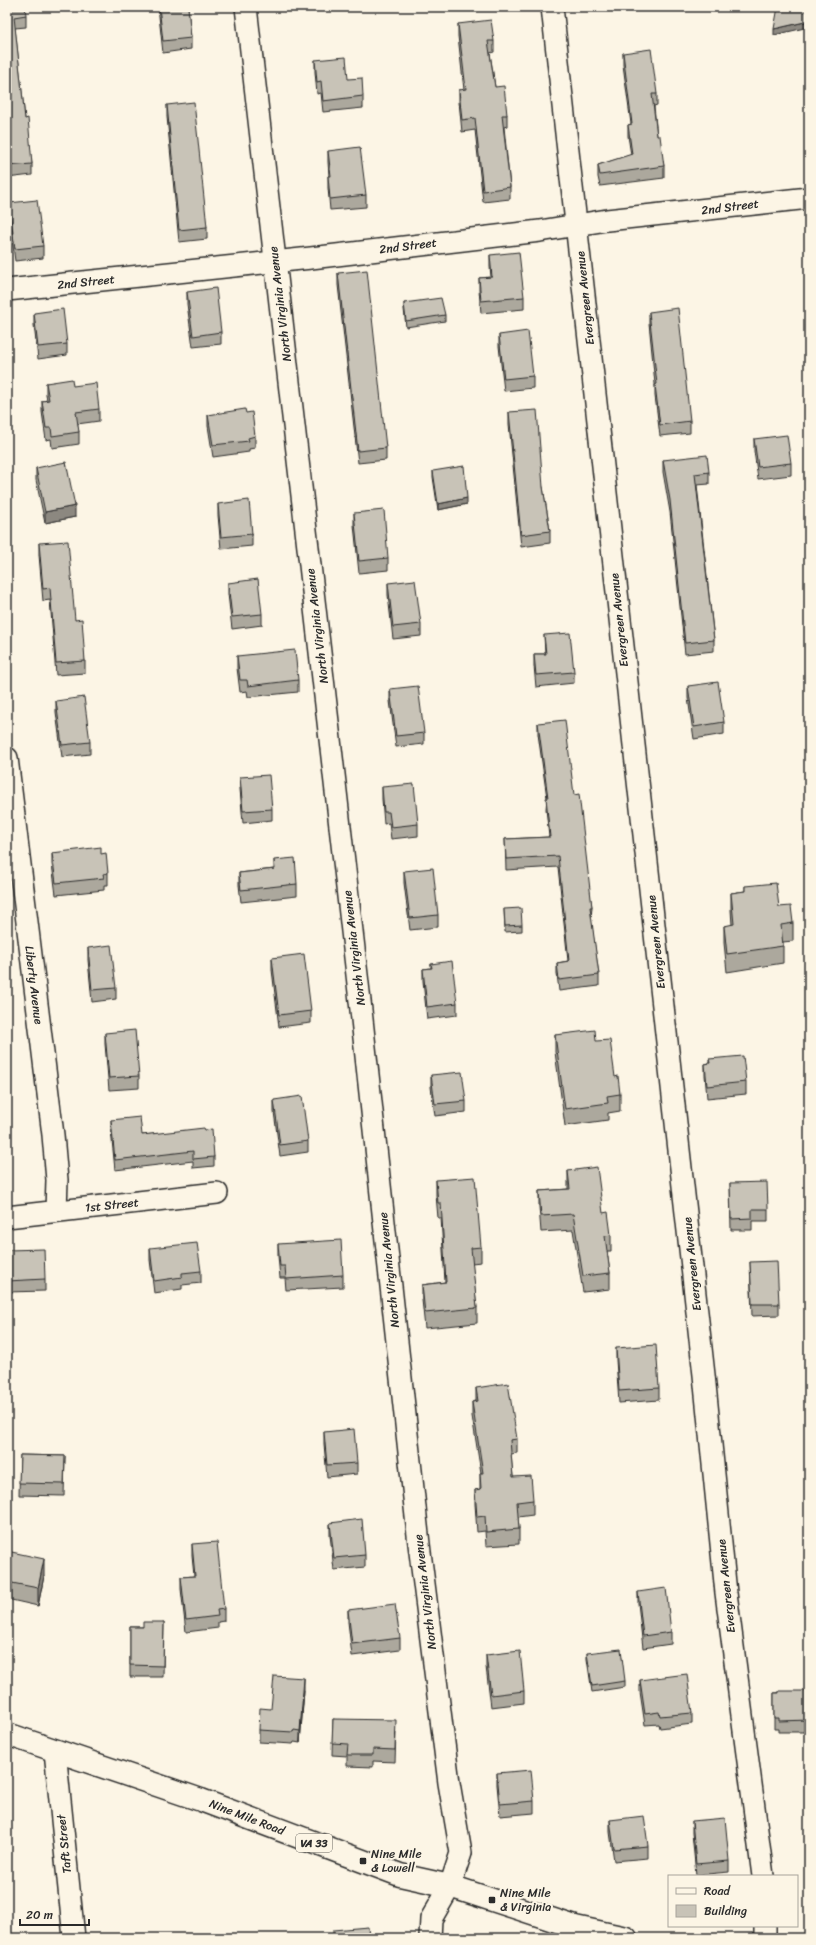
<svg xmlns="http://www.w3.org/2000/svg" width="816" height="1945" viewBox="0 0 816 1945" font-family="Sriracha,sans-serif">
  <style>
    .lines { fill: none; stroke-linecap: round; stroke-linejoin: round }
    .minor-casing { stroke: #2b2b2b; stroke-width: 24 }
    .primary-casing { stroke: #2b2b2b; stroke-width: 25 }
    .minor { stroke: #fcf5e5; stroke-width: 21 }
    .primary { stroke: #fcf5e5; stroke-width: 22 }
    .wall { fill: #aca89d; stroke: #2b2b2b }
    .shaded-wall { fill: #8c8880; stroke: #2b2b2b }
    .building { fill: #c8c3b7; stroke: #2b2b2b }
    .poi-dot { fill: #2b2b2b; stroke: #fcf5e5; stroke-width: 1.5 }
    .labels { text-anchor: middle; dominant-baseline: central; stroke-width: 4; stroke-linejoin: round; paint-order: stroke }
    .shield { fill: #fcf5e5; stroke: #6a6863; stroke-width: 1 }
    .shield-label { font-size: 11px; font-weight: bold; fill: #2b2b2b }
    .street-label { font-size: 12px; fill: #2b2b2b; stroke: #fcf5e5 }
    .poi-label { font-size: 12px; fill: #2b2b2b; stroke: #fcf5e5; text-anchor: start }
  </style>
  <rect width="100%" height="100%" fill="#fcf5e5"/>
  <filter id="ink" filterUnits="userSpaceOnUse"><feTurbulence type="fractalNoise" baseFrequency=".025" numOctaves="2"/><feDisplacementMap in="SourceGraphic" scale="8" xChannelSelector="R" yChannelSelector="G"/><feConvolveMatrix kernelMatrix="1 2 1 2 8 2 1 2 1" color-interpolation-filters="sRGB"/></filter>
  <g filter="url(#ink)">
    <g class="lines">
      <!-- minor casing -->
      <g class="minor-casing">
        <g id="minor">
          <path d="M246,7L360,1001L419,1544L449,1783L461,1853L450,1886L431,1919L430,1938"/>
          <path d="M552,7L704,1375L726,1593L763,1876"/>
          <path d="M7,290L311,258L540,231L607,220L809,198"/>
          <path d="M7,758L53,1135L57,1180L56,1211"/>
          <path d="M7,1217L217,1193"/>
          <path d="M55,1751L74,1938"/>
          <path d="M765,1926V1938"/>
        </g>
      </g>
      <!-- primary casing -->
      <g class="primary-casing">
        <path id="primary" d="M7,1734L201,1800L400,1875L450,1886L575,1927L626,1938"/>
      </g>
      <!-- minor -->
      <use href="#minor" class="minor"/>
      <!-- primary -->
      <use href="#primary" class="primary"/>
    </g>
    <!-- wall -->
    <g class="wall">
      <path d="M7,7L26,15V27L15,28L25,119L32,164V175L7,178Z"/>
      <path d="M158,7H188L191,38V49L163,53Z"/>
      <path d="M458,24L494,41V52L490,53L495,87L507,115V126L504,127L510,187V199L483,202L475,130L462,132L459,102V90H464L458,36Z"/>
      <path d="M623,53L657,94V105L654,106L657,136L664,166V178L600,186L598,177V165L631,155L628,136V125L631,124L623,65Z"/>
      <path d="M315,60L348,79L363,96V108L323,112L321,93L317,94L315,72Z"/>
      <path d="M167,105L207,227V239L179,242L167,117Z"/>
      <path d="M328,151L366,195V207L330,210L328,188V176H329L328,162Z"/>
      <path d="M9,203L43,246V258L15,261L9,215Z"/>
      <path d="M490,255L524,297V309L481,313L479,290V278L491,277L490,267Z"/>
      <path d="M338,273L386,448V460L358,463L338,285Z"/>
      <path d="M187,292L221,332V344L193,347L187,304Z"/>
      <path d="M404,303L445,315V321L406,327L404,309Z"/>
      <path d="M649,312L690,421V433L660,436L655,396V384L649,323Z"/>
      <path d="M34,313L67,344V355L38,359L34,325Z"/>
      <path d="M499,335L533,376V388L504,391L499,346Z"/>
      <path d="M46,383L73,386L99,409V421L77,424L79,432V444L52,448L51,439L46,440L42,412V401L47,400L46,394Z"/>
      <path d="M509,412L543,487L550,531V543L521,547L509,424Z"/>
      <path d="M246,413L255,436V448L249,449V452L213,457L208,426V415Z"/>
      <path d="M754,439L791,463V475L758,479L754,451Z"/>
      <path d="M663,460L709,472V484L697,485L714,640V651L685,654L670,512L663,472Z"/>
      <path d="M36,468L75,517L45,523L36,480Z"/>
      <path d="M433,471L467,504L438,510L433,477Z"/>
      <path d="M218,504L252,534V546L221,549L218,515Z"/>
      <path d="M354,513L388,558V570L359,573L354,525Z"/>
      <path d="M39,543L75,620L85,661V673L56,675L50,600L43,601L39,555Z"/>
      <path d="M228,583L262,614V625L232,629L228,594Z"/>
      <path d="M388,583L421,624V636L393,639L388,595Z"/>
      <path d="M544,635L574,672V683L536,687L534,666V654H545Z"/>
      <path d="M237,656L298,680V692L248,697L247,691L240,692L237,668Z"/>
      <path d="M688,686L724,722V734L694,739L688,698Z"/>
      <path d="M390,689L424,733V744L396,747L390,701Z"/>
      <path d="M56,701L90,742V754L62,757L56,712Z"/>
      <path d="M538,723L574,795L592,907L591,919L599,975V986L559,991L557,974V963L568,961L558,867L506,870L505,839L549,837L546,809L547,798L538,734Z"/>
      <path d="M240,777L272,809V820L243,823L240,789Z"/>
      <path d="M382,787L418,824V836L391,839L389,823L384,824L382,799Z"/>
      <path d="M52,853L101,854L108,873V885H104V890L56,895L52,864Z"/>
      <path d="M274,860L297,884V896L241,902L239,885V873L274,869Z"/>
      <path d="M404,871L438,915V927L410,930L404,883Z"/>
      <path d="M745,886L779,907L793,923V941L783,942V963L727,972L724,943V926L732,925L731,910V893L745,891Z"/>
      <path d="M504,909L522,925V931L505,932Z"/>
      <path d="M88,948L116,988V999L92,1002L88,960Z"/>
      <path d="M272,958L311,1011V1023L279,1027L272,970Z"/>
      <path d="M431,964L457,1003V1015L427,1019L423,981V969L431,968Z"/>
      <path d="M105,1033L139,1076V1088L109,1090L105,1044Z"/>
      <path d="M555,1035L596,1041L615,1077L620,1094V1111L608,1113V1120L565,1126L555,1052Z"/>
      <path d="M709,1059L746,1082V1094L707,1098L705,1075V1064L709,1063Z"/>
      <path d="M431,1075L466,1101V1112L435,1116L431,1087Z"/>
      <path d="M274,1100L308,1141V1152L280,1156L274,1112Z"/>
      <path d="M111,1120L142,1135L205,1130L214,1157V1166L193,1168V1161L115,1170L111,1130Z"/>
      <path d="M568,1171L603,1213L611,1235V1251H607L610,1273V1289L583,1292L573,1230L541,1232L539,1207V1191L568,1189Z"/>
      <path d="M436,1180L481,1247V1262L472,1263L477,1308V1323L425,1328L422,1300V1285L445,1282L441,1218H438L436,1195Z"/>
      <path d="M730,1183L768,1209V1221H752V1230H731Z"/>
      <path d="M278,1244L343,1275V1287L286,1290L285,1278H280L278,1256Z"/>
      <path d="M150,1248L201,1271V1283L182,1285V1289L154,1293L150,1260Z"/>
      <path d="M7,1250L45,1279V1291L7,1292Z"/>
      <path d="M750,1262L779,1304V1315L752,1316Z"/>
      <path d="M616,1348L659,1388V1400L619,1403L616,1360Z"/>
      <path d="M476,1388L517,1439V1453L511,1454L513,1477L533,1500V1515L518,1517L519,1529V1544L486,1546L485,1531L477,1532L475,1504V1490L480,1489V1473H481L472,1416V1402L476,1401Z"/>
      <path d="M324,1432L357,1463V1474L327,1477L324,1444Z"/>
      <path d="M20,1455L65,1456L64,1496L19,1495Z"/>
      <path d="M330,1523L365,1555V1567L334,1570L330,1535Z"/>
      <path d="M192,1544L224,1609V1621L218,1622V1628L186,1632L181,1589V1577L194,1576L192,1556Z"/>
      <path d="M7,1551L44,1576L38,1606L7,1599Z"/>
      <path d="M638,1592L671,1632V1644L643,1648L638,1603Z"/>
      <path d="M348,1610L400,1638V1650L352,1656L348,1622Z"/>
      <path d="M164,1622L163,1677H130V1627H143Z"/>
      <path d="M587,1653L625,1681V1687L592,1692L587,1659Z"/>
      <path d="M486,1655L524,1691V1703L491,1707L486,1667Z"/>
      <path d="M640,1680L692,1713V1724L660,1728L659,1724L645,1725L640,1692Z"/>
      <path d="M304,1690L300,1743L294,1742L293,1744L259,1742V1730L271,1709Z"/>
      <path d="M809,1691V1732H779V1729H774V1693Z"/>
      <path d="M333,1719L396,1732L395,1762L373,1761V1767L347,1766V1756L332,1755Z"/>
      <path d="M497,1773L534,1801V1813L500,1816L497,1785Z"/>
      <path d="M610,1820L648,1846V1858L614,1861L610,1832Z"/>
      <path d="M692,1821L729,1861V1872L696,1875L692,1833Z"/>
    </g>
    <!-- shaded-wall -->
    <g class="shaded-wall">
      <path d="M809,21V27L774,35V29Z"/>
      <path d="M467,498V504L438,510V504Z"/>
      <path d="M75,506V517L45,523V512Z"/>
      <path d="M44,1559V1576L38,1606V1588Z"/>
      <path d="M304,1678V1690L300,1743V1731Z"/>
    </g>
    <!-- building -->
    <g class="building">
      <path d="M7,7H25L26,15L14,17L25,119L28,118L32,164L7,166Z"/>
      <path d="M159,7H188L191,38L163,41Z"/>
      <path d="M778,7H809V21L774,29Z"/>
      <path d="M491,20L494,41H488L495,87L504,86L507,115H502L510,187L483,191L475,118L462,120L459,90L466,89L458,24Z"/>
      <path d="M651,49L657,94H652L657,136H660L664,166L600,175L598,165L632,154L628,125L632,124L623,53Z"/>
      <path d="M346,57L348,79L362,78L363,96L323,101L321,81L317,82L315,60Z"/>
      <path d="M194,102L207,227L179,230L167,105Z"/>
      <path d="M360,147L366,195L330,199L328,176H331L328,151Z"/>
      <path d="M37,200L43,246L15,249L9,203Z"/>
      <path d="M519,252L524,297L481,301L479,278L492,277L490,255Z"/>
      <path d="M367,270L386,448L358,451L338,273Z"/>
      <path d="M216,288L221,332L193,336L187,292Z"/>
      <path d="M441,298L445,315L406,321L404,303Z"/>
      <path d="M678,308L690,421L660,425L655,385L657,384L649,312Z"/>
      <path d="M63,309L67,344L38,347L34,313Z"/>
      <path d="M528,331L533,376L504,379L499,335Z"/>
      <path d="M72,379L73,386L96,383L99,409L76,412L79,432L52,436L51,428H46L42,401L49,400L46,383Z"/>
      <path d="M245,409L246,413L252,412L255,436L248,438L249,441L213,445L208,415Z"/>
      <path d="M537,410L543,487L550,531L521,535L509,412Z"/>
      <path d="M787,435L791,463L758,467L754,439Z"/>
      <path d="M707,455L709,472L695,474L714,640L685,643L670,500L663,460Z"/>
      <path d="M66,462L75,506L45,512L36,468Z"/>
      <path d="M464,466L467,498L438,504L433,471Z"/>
      <path d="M249,500L252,534L221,537L218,504Z"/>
      <path d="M384,510L388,558L359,561L354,513Z"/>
      <path d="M68,541L75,620L82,619L85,661L56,663L50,588L43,589L39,543Z"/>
      <path d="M258,579L262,614L232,617L228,583Z"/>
      <path d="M415,580L421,624L393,627L388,583Z"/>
      <path d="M570,633L574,672L536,675L534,654H546L544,635Z"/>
      <path d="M295,650L298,680L248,686L247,680H240L237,656Z"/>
      <path d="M718,682L724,722L694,727L688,686Z"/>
      <path d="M418,686L424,733L396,736L390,689Z"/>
      <path d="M84,697L90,742L62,745L56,701Z"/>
      <path d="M565,720L574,795L579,794L592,907H590L599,975L559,980L557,963L569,961L558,856L506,859L505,839L550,837L546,798H548L538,723Z"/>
      <path d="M269,775L272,809L243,811L240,777Z"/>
      <path d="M414,784L418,824L391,827L389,812H384L382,787Z"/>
      <path d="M101,847V854L106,853L108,873L103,874L104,878L56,883L52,853Z"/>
      <path d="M295,858L297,884L241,890L239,873L275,869L274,860Z"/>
      <path d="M433,868L438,915L410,918L404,871Z"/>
      <path d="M776,883L779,907L791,906L793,923L781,925L783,946L727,954L724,926L734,924L731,893L745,891V886Z"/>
      <path d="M521,908L522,925L505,926L504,909Z"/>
      <path d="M111,945L116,988L92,990L88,948Z"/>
      <path d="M304,954L311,1011L279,1015L272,958Z"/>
      <path d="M452,961L457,1003L427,1007L423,969L432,968L431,964Z"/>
      <path d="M135,1030L139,1076L109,1078L105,1033Z"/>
      <path d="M595,1030L596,1041L610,1040L615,1077L618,1076L620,1094L607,1096L608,1103L565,1109L555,1035Z"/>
      <path d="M743,1056L746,1082L707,1086L705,1064L710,1063L709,1059Z"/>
      <path d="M462,1072L466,1101L435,1104L431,1075Z"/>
      <path d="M302,1096L308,1141L280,1145L274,1100Z"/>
      <path d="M140,1117L142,1135L204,1128L205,1130L212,1129L214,1157L193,1159V1151L115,1160L111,1120Z"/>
      <path d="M597,1167L603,1213L608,1212L611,1235L605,1236L610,1273L583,1276L573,1214L541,1216L539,1191L570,1189L568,1171Z"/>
      <path d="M475,1177L481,1247L471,1248L477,1308L425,1313L422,1285L446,1282L441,1203H438L436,1180Z"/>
      <path d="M767,1182L768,1209H752V1218L731,1219L730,1183Z"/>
      <path d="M341,1240L343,1275L286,1279L285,1266H280L278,1244Z"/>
      <path d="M197,1243L201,1271L182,1273V1277L154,1281L150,1248Z"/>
      <path d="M44,1249L45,1279L7,1281V1250Z"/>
      <path d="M777,1261L779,1304H752L750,1262Z"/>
      <path d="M656,1345L659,1388L619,1391L616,1348Z"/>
      <path d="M508,1383L517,1439L510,1440L513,1477L531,1476L533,1500L517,1502L519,1529L486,1532L485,1516L477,1517L475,1490L481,1489L480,1473H483L472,1402L478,1401L476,1388Z"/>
      <path d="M354,1429L357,1463L327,1465L324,1432Z"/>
      <path d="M20,1455L65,1456L64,1484L19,1483Z"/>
      <path d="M362,1519L365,1555L334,1558L330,1523Z"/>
      <path d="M217,1542L224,1609L217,1610L218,1616L186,1620L181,1577L195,1576L192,1544Z"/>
      <path d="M7,1551L44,1559L38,1588L7,1582Z"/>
      <path d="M666,1588L671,1632L643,1636L638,1592Z"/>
      <path d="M395,1604L400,1638L352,1644L348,1610Z"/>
      <path d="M143,1622H164L163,1666L130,1665V1627H143Z"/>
      <path d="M621,1649L625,1681L592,1686L587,1653Z"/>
      <path d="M520,1651L524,1691L491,1695L486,1655Z"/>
      <path d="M687,1674L692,1713L660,1716L659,1712L645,1714L640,1680Z"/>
      <path d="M274,1676L304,1678L300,1731L294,1730L293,1732L259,1730L260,1708L271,1709Z"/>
      <path d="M779,1691H809V1720L779,1721V1718H774V1693H779Z"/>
      <path d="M333,1719L396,1720L395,1750L373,1749V1755H347L348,1744L332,1743Z"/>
      <path d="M531,1770L534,1801L500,1804L497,1773Z"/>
      <path d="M644,1816L648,1846L614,1849L610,1820Z"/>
      <path d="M725,1818L729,1861L696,1864L692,1821Z"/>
      <path d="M368,1927L369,1938H333V1930Z"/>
    </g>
  </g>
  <!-- markers -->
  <g class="poi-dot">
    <rect x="359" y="1857" width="8" height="8" rx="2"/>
    <rect x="488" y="1896" width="8" height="8" rx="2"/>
  </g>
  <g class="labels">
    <!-- shield labels -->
    <rect class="shield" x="296" y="1834" width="36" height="18" rx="3"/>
    <g class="shield-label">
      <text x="314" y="1843">VA 33</text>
    </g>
    <!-- street labels -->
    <g class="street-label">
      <text transform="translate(730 207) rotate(-7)">2nd Street</text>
      <text transform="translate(408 246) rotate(-7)">2nd Street</text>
      <text transform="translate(86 282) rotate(-6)">2nd Street</text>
      <text transform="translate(585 298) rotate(-96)">Evergreen Avenue</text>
      <text transform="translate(280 304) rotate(-97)">North Virginia Avenue</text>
      <text transform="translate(619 620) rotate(-96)">Evergreen Avenue</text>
      <text transform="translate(317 626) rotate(-97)">North Virginia Avenue</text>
      <text transform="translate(656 942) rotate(-96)">Evergreen Avenue</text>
      <text transform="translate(354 948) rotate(-97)">North Virginia Avenue</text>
      <text transform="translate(34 985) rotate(83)">Liberty Avenue</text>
      <text transform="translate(112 1205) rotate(-6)">1st Street</text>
      <text transform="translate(692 1264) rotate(-96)">Evergreen Avenue</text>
      <text transform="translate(389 1270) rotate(-96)">North Virginia Avenue</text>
      <text transform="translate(726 1586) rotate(-96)">Evergreen Avenue</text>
      <text transform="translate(425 1592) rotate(-97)">North Virginia Avenue</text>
      <text transform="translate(247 1817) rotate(21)">Nine Mile Road</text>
      <text transform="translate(64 1844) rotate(-96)">Taft Street</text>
    </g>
    <!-- poi labels -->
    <g class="poi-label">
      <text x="371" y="1854">Nine Mile<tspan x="371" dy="14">&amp; Lowell</tspan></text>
      <text x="500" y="1893">Nine Mile<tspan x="500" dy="14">&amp; Virginia</tspan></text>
    </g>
  </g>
  <!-- margin -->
  <rect width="816" height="1945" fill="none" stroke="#fcf5e5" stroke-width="24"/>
  <rect x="12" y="12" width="792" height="1921" fill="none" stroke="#2b2b2b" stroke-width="1.5" filter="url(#ink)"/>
  <!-- legend -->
  <rect x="668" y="1875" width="130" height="52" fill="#fcf5e5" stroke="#a8a49b"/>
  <rect x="676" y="1888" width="20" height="6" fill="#fcf5e5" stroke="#a8a49b"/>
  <text x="704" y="1895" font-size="12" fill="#2b2b2b">Road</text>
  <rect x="676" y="1905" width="20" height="12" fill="#c8c3b7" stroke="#a8a49b"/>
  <text x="704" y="1915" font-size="12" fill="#2b2b2b">Building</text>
  <!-- scale -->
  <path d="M20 1919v6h69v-6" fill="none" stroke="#2b2b2b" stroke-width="2"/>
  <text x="26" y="1919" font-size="12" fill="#2b2b2b" stroke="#fcf5e5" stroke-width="3" paint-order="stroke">20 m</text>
</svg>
